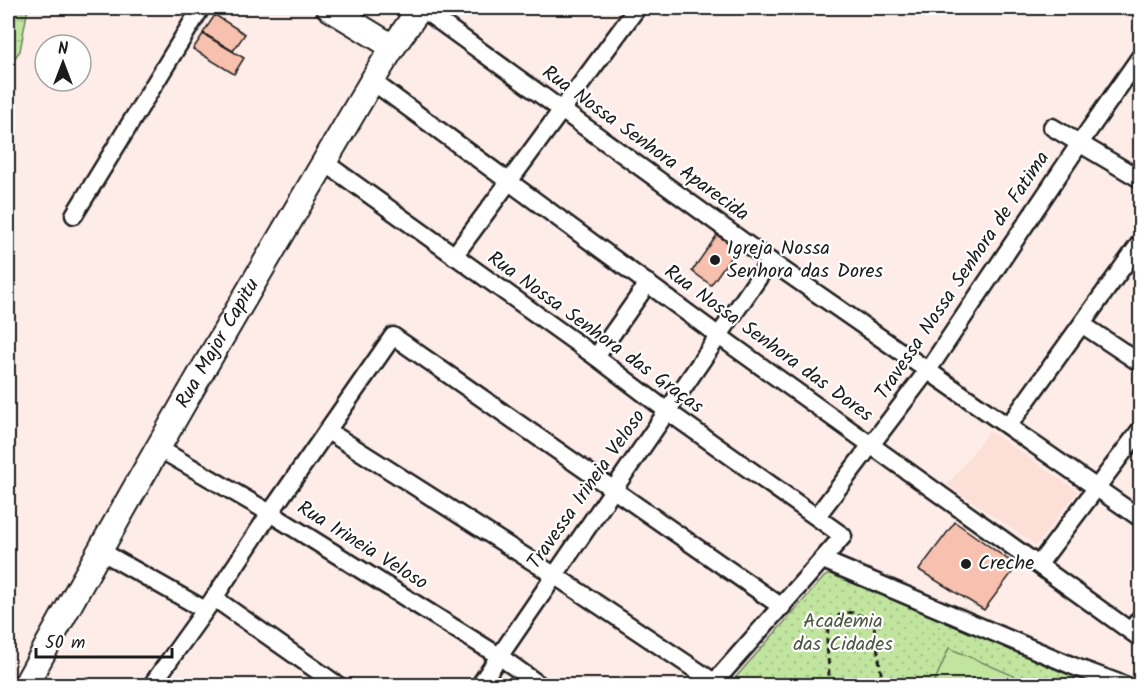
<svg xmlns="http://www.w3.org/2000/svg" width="1148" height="693" viewBox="0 0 1148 693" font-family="Kalam,sans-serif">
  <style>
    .built { fill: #fcdfd6 }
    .wetland { fill: url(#wetland-marsh); stroke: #6e805e; stroke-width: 1.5 }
    .park { fill: url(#park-dots); stroke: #6e805e; stroke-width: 1.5 }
    .pitch { fill: #c1e59f; stroke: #6e805e; stroke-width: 1.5 }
    .building { fill: #f8c0ae; stroke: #1c1c1c; stroke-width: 1.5 }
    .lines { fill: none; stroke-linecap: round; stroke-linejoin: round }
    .street-casing { stroke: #1c1c1c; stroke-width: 21 }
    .secondary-casing { stroke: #1c1c1c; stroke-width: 28 }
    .path { stroke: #1c1c1c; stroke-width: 3; stroke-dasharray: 6 4.5; stroke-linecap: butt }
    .street { stroke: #fff; stroke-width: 16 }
    .secondary { stroke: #fff; stroke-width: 24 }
    .poi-dot { fill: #1c1c1c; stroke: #fff; stroke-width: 2 }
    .labels { text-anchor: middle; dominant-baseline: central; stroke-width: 4.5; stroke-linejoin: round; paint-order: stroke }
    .street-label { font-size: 20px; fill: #1c1c1c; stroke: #fff }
    .poi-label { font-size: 20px; fill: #1c1c1c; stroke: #fff; text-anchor: start }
    .park-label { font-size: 20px; fill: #4e5843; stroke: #fff }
  </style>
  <defs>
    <pattern id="wetland-marsh" width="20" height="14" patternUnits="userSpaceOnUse" patternTransform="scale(1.5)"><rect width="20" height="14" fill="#c1e59f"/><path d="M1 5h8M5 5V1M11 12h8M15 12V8" fill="none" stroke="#a5c488"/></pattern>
    <pattern id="park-dots" width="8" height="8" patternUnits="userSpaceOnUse" patternTransform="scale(1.5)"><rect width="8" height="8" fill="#c1e59f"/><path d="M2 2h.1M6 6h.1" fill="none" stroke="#a5c488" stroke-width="1.8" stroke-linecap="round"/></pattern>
  </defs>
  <rect width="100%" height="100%" fill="#fdece7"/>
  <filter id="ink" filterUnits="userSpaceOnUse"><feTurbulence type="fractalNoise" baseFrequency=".0167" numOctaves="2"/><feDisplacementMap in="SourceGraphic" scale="12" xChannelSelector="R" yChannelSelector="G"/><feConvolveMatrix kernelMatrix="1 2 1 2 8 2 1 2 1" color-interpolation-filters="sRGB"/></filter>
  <g filter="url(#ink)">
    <!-- built -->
    <path class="built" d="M989,431L1078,491L1036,545L948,485Z"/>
    <!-- wetland -->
    <path class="wetland" d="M8,8H28L20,51L8,67Z"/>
    <!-- park -->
    <path class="park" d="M829,574L838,576L1102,685L728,686L824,577Z"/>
    <!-- pitch -->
    <path class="pitch" d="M949,648L1035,685H933Z"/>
    <!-- building -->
    <g class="building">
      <path d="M215,15L245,34L233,51L203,33Z"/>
      <path d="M203,34L244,58L234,74L193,49Z"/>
      <path d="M717,235L737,248L711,285L692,271Z"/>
      <path d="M955,522L1017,566L984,610L919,570Z"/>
    </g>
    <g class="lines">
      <!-- street casing -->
      <g class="street-casing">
        <g id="street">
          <path d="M421,8L770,261L1140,518"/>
          <path d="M372,81L719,336L1140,638"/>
          <path d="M1052,127L1140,179"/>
          <path d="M324,162L596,357L667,411L843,536L711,686"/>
          <path d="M74,215L201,8"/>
          <path d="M454,256L637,8"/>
          <path d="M1083,325L1140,363"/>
          <path d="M596,357L648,283"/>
          <path d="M1009,425L1140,243"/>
          <path d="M328,431L554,575L714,682"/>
          <path d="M158,448L270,513L499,656L541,686"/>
          <path d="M817,516L928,370L1080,143L1140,57"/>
          <path d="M99,550L205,610"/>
          <path d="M823,560L1073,666L1127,686"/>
          <path d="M1039,564L1140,430"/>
          <path d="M214,598L339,686"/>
          <path d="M1131,631L1140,618"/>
          <path d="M151,686L214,598L270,513L393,336L782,607"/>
          <path d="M479,686L770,261"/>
        </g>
      </g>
      <!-- secondary casing -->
      <g class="secondary-casing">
        <g id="secondary">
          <path d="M329,8L393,47"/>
          <path id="s1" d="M25,686C136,482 254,281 372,81L393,47L420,8"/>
        </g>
      </g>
      <!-- path -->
      <path class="path" d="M827,686C835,663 813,622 845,613C856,610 866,619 874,626L883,686"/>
      <!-- street -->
      <use href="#street" class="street"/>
      <!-- secondary -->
      <use href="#secondary" class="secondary"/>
    </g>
  </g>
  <!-- markers -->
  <g class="poi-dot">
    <circle cx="715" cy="260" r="6"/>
    <circle cx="966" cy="564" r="6"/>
  </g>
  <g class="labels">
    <!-- street labels -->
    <g class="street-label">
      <text transform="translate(645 144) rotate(36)">Rua Nossa Senhora Aparecida</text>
      <text transform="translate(963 276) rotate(-56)">Travessa Nossa Senhora de Fatima</text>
      <text transform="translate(595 333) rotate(36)">Rua Nossa Senhora das Graças</text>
      <text stroke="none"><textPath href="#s1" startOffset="393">Rua Major Capitu</textPath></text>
      <text transform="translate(768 344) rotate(36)">Rua Nossa Senhora das Dores</text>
      <text transform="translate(587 490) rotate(-55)">Travessa Irineia Veloso</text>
      <text transform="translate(362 546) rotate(32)">Rua Irineia Veloso</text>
    </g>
    <!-- poi labels -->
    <g class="poi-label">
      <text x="727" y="249">Igreja Nossa<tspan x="727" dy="23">Senhora das Dores</tspan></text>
      <text x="978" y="564">Creche</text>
    </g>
    <!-- park labels -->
    <g class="park-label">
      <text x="843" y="622">Academia<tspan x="843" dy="23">das Cidades</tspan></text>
    </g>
  </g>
  <!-- margin -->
  <rect width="1148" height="693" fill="none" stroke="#fff" stroke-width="30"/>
  <rect x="15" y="15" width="1118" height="663" fill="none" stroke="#1c1c1c" stroke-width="2" filter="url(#ink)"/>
  <!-- north arrow -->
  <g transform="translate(63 63)"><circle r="28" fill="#ffffff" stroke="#a4a4a4" stroke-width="1.5"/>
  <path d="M0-4.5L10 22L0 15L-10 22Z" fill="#1c1c1c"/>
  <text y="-9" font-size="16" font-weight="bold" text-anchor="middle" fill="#1c1c1c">N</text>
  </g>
  <!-- scale -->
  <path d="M36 648v9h136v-9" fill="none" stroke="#1c1c1c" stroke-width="3"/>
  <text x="45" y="648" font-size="18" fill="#1c1c1c" stroke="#ffffff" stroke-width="4.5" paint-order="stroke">50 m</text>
</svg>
